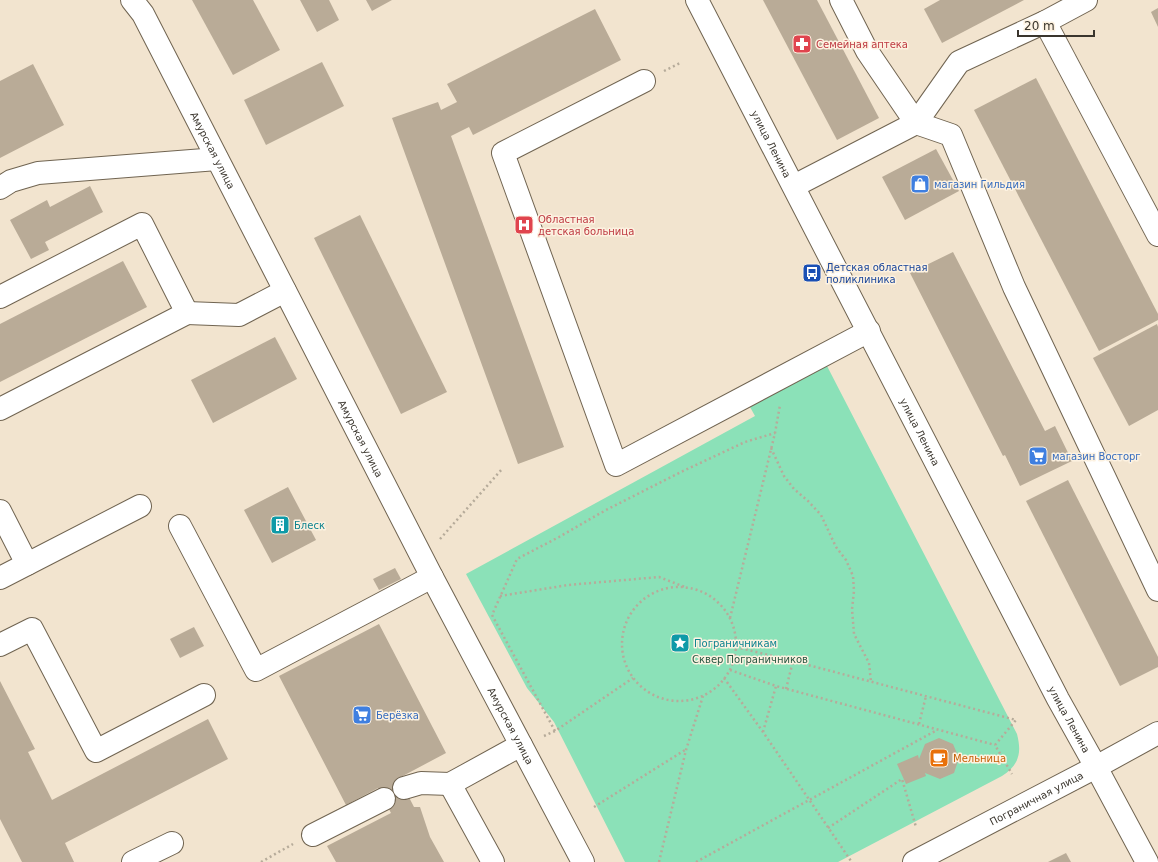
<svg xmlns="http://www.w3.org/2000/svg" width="1158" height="862" viewBox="0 0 1158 862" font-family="'DejaVu Sans',sans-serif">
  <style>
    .green { fill: #8be1b8 }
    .building { fill: #b9ab97 }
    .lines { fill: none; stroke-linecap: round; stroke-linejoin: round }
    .minor-casing { stroke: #706451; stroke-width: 24 }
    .major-casing { stroke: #706451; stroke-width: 24 }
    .path { stroke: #b6ab9a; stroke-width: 2.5; stroke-dasharray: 2 3; stroke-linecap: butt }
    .minor { stroke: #fff; stroke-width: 22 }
    .major { stroke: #fff; stroke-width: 22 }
    .labels { text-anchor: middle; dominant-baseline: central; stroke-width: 3; stroke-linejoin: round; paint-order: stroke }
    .health-label { font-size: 10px; fill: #be3a42; stroke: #fdf2e1; text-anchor: start }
    .street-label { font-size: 10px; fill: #3a352d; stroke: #fdf2e1 }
    .shop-label { font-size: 10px; fill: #366cbe; stroke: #fdf2e1; text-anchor: start }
    .transit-label { font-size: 10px; fill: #164399; stroke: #fdf2e1; text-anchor: start }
    .culture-label { font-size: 10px; fill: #0d838f; stroke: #fdf2e1; text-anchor: start }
    .park-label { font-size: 10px; fill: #275641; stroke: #fdf2e1 }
    .food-label { font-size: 10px; fill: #c56008; stroke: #fdf2e1; text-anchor: start }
  </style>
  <rect width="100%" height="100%" fill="#f2e4cf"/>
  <!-- green -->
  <path class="green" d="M827,366L1017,734C1022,753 1019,765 1002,776L838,862H625L554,722L527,688L466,574L755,416L750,407Z"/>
  <!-- building -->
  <g class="building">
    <path d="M192,0H253L280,50L233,75Z"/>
    <path d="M300,0H329L339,20L317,32Z"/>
    <path d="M366,0H392L372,11Z"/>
    <path d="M763,0H817L879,118L837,140Z"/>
    <path d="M940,0H1024L942,43L924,9Z"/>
    <path d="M1158,8V27L1151,12Z"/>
    <path d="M595,9L621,60L473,135L469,127L451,136L564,447L518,464L392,118L438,102L441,110L457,102L447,84Z"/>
    <path d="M322,62L344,106L266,145L244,100Z"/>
    <path d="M33,64L64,125L0,158V81Z"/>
    <path d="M1036,78L1158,314V320L1099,351L974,110Z"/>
    <path d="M936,149L959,191L905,220L882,177Z"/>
    <path d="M90,186L103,212L45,242L49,250L31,259L10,220L47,200L50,207Z"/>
    <path d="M360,215L447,392L401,414L314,238Z"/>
    <path d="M953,252L1045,431L1055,426L1072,461L1020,486L1005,455L1003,456L910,273Z"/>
    <path d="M123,261L147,307L0,382V324Z"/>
    <path d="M1157,324L1158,327V410L1129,426L1093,358Z"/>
    <path d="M275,337L297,379L213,423L191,380Z"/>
    <path d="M1068,480L1158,657V667L1120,686L1026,501Z"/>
    <path d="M288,487L316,540L272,563L244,510Z"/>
    <path d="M395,568L401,579L379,590L373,579Z"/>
    <path d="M379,624L446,753L399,778L414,807H420L430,837L444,862H336L327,846L391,813L378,788L346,805L279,676Z"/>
    <path d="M194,627L204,646L180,658L170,639Z"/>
    <path d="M0,681L35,749L28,752L52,800L208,719L228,759L65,843L74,862H22L0,819Z"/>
    <path d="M939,738L953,744L959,758L954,773L940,779L925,773L926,776L906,784L897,764L918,755L919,759L925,744Z"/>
    <path d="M1066,853L1071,862H1048Z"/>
  </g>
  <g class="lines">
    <!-- minor casing -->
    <g class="minor-casing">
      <g id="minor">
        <path id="s1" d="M132,0L143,14L432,577L583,862"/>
        <path d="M841,0L867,51L916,123L951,135L1014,287L1158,590"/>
        <path d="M1045,22L1158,235"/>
        <path d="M644,81L503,153L616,465L869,331"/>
        <path d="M794,186L916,123L959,62L1045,22L1086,0"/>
        <path d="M0,188L11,181L38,173L217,159"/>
        <path d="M0,297L142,224L187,313L0,409"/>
        <path d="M187,313L239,315L285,291"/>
        <path d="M0,511L27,564"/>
        <path d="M180,526L256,670L432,577"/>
        <path d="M0,578L140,506"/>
        <path d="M0,645L32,629L96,751L204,695"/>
        <path d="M404,788L421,783L450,784"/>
        <path d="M313,835L384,799"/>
        <path d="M133,862L172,843"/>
        <path d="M493,862L450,784L521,745"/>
        <path id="s2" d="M914,862L1096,767L1158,733"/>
      </g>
    </g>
    <!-- major casing -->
    <g class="major-casing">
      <g id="major">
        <path id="s3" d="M697,0L1058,699L1096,767L1147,862"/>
      </g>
    </g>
    <!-- path -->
    <g class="path">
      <path d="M664,71L680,63"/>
      <path d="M771,448L784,476L794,489L808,501L821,515L836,547L846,560L853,576L854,591L852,609L854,634L869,663L871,682"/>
      <path d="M440,539L503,468"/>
      <circle cx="679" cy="644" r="57"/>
      <path d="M500,596L568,585L659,577L685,587"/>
      <path d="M730,618L775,433L780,405"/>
      <path d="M736,647L793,661L1016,720L995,745L1012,774"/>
      <path d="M730,670L776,686L995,745"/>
      <path d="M724,678L763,732L851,861"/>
      <path d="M786,689L793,661"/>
      <path d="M919,724L926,696"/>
      <path d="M555,731L492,615L517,559L559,537L606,510L681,472L745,442L775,433"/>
      <path d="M763,732L776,686"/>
      <path d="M544,736L555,731L633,678"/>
      <path d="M594,807L685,750"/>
      <path d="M828,828L902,779L916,827"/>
      <path d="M261,862L293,844"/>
      <path d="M659,862L686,750L703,696"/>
      <path d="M696,862L937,730"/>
    </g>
    <!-- minor -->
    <use href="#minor" class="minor"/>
    <!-- major -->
    <use href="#major" class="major"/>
  </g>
  <!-- icons -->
  <defs>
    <g id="pharmacy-square" transform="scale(1)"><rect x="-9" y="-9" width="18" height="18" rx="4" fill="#e0444e" stroke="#fdf2e1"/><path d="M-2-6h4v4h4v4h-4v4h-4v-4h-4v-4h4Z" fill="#fff"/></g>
    <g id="shop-square" transform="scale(1)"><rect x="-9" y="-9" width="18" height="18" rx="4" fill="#3f7fe0" stroke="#fdf2e1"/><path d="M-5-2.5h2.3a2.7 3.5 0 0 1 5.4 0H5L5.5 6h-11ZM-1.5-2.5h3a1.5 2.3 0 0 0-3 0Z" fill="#fff"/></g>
    <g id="hospital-square" transform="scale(1)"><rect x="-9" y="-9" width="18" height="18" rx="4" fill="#e0444e" stroke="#fdf2e1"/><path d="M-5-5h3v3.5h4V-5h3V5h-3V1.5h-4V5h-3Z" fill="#fff"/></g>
    <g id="bus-square" transform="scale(1)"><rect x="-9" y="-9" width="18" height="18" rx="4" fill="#1a4fb4" stroke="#fdf2e1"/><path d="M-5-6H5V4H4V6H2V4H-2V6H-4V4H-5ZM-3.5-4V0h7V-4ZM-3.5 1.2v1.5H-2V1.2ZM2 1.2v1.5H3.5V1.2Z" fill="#fff"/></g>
    <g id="supermarket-square" transform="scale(1)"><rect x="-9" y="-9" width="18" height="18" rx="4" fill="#3f7fe0" stroke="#fdf2e1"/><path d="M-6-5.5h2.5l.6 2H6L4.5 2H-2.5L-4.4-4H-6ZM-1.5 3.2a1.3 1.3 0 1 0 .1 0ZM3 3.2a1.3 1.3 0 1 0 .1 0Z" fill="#fff"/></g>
    <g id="building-square" transform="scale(1)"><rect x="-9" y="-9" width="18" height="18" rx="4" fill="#0f9aa8" stroke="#fdf2e1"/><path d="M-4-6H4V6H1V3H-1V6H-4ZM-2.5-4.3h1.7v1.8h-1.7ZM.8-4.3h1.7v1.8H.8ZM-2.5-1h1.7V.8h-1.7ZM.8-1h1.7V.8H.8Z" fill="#fff"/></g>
    <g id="sight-square" transform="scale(1)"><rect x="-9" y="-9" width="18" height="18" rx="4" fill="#0f9aa8" stroke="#fdf2e1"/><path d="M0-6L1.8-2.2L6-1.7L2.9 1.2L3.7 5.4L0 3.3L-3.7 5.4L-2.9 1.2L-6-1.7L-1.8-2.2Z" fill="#fff"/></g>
    <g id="cafe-square" transform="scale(1)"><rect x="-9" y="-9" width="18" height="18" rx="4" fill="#e8710a" stroke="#fdf2e1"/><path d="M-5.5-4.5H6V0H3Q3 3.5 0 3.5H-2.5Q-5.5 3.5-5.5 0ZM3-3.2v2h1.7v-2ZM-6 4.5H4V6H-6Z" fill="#fff"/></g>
  </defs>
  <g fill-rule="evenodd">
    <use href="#pharmacy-square" x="802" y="44"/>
    <use href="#shop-square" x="920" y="184"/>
    <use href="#hospital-square" x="524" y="225"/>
    <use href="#bus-square" x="812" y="273"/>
    <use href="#supermarket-square" x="1038" y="456"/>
    <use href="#building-square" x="280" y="525"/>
    <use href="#sight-square" x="680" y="643"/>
    <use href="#supermarket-square" x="362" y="715"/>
    <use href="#cafe-square" x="939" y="758"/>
  </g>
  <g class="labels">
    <!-- health labels -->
    <g class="health-label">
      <text x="816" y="44">Семейная аптека</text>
      <text x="538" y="219">Областная<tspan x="538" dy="12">детская больница</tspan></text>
    </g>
    <!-- street labels -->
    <g class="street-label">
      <text stroke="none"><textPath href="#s3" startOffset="162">улица Ленина</textPath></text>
      <text stroke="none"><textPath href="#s1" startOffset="171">Амурская улица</textPath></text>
      <text stroke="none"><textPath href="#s3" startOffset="486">улица Ленина</textPath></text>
      <text stroke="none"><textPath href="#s1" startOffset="495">Амурская улица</textPath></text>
      <text stroke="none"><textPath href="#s3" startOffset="810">улица Ленина</textPath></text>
      <text stroke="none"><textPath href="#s1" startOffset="819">Амурская улица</textPath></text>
      <text stroke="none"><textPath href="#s2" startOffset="138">Пограничная улица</textPath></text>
    </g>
    <!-- shop labels -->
    <g class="shop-label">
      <text x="934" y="184">магазин Гильдия</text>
      <text x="1052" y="456">магазин Восторг</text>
      <text x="376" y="715">Берёзка</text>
    </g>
    <!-- transit labels -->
    <g class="transit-label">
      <text x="826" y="267">Детская областная<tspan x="826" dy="12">поликлиника</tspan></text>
    </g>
    <!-- culture labels -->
    <g class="culture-label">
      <text x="294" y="525">Блеск</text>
      <text x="694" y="643">Пограничникам</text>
    </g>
    <!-- park labels -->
    <g class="park-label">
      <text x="750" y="659">Сквер Пограничников</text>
    </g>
    <!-- food labels -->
    <g class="food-label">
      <text x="953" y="758">Мельница</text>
    </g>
  </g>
  <!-- scale -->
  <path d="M1018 30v6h76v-6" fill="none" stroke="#3a352d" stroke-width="2"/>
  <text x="1024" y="30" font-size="12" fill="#3a352d" stroke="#fdf2e1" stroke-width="3" paint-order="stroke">20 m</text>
</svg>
